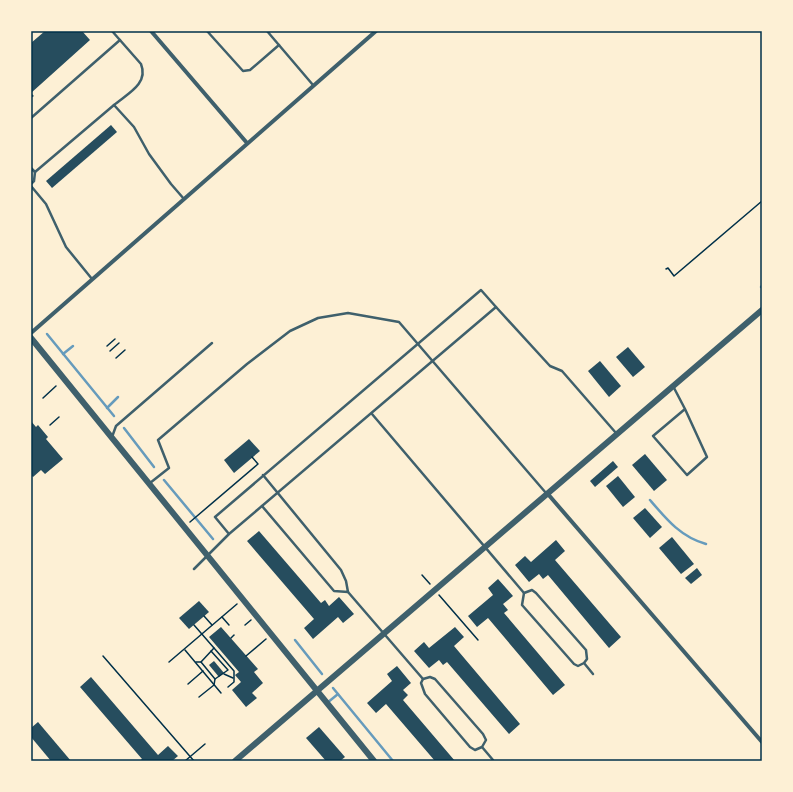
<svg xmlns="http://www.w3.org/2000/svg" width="793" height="792" viewBox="0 0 793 792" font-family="Arial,sans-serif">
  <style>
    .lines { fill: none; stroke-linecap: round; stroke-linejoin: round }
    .stream { stroke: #669bbc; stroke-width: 2.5 }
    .building { fill: #264d5e }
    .path { stroke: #003049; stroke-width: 1.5 }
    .service { stroke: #3f606c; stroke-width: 2.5 }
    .minor { stroke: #3f606c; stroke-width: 4 }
    .tertiary { stroke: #3f606c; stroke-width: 6 }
    .neatline { fill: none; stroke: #003049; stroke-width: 1.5 }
  </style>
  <rect width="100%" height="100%" fill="#fdf0d5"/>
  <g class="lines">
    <!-- stream -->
    <g class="stream">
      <path d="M761,287L762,286"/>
      <path d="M47,334L114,416"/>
      <path d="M63,354L73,346"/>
      <path d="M107,408L118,397"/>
      <path d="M124,428L154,467"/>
      <path d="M164,480L213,539"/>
      <path d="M650,500C667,520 681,537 706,544"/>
      <path d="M295,640L322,674"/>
      <path d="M333,688L393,761"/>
      <path d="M327,703L338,694"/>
    </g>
  </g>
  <!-- building -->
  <g class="building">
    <path d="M45,31H82L90,40L31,93L34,96L31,98V43Z"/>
    <path d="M111,125L117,132L52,188L46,181Z"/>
    <path d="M628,347L645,367L633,377L616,357Z"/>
    <path d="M600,361L621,386L609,397L588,371Z"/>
    <path d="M31,421L36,427L38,425L48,437L46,439L63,459L45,474L41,470L33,477L31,475Z"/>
    <path d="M249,439L260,451L234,473L224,460Z"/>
    <path d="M645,454L667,480L654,491L632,465Z"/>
    <path d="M613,461L618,467L595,487L590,481Z"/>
    <path d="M618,476L635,497L623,507L606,486Z"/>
    <path d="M645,508L662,527L650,538L633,518Z"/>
    <path d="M259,531L321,603L325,600L329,606L339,597L354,614L343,623L338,617L313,639L304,628L314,619L247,541Z"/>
    <path d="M672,537L694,564L681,574L659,548Z"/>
    <path d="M556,540L565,551L555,560L621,637L609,648L548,575L543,579L539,574L529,582L515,565L525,556L531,562Z"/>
    <path d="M697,568L702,575L691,584L685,578Z"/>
    <path d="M498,579L513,596L503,604L508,610L504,613L565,685L553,695L488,618L477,627L468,616L493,595L488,588Z"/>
    <path d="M199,601L209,612L189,629L179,618Z"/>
    <path d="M221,627L258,669L254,672L263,683L252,693L257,698L246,707L232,690L241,682L235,675L239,672L209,637Z"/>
    <path d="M455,627L464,637L454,646L520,724L509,734L447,662L443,665L439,660L429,668L414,651L424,642L429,648Z"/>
    <path d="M214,661L224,673L219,677L209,665Z"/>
    <path d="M397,666L411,683L403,690L408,695L403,700L455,761H435L386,704L376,713L367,703L392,681L387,674Z"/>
    <path d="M91,677L158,755L168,746L178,756L172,761H139L142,759L80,687Z"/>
    <path d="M38,722L71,761H51L31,737V728Z"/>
    <path d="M319,727L345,757L340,761H326L306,738Z"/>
  </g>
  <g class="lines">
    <!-- path -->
    <g class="path">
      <path d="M666,269L668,268L674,276L762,201"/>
      <path d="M107,346L115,339"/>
      <path d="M110,351L119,343"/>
      <path d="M116,358L125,350"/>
      <path d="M43,398L56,386"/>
      <path d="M50,425L59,417"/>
      <path d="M190,522L258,464L252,457"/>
      <path d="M422,575L430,584"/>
      <path d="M439,595L478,640"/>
      <path d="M204,616L212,625"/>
      <path d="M222,617L229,625"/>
      <path d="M194,625L234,671V682L228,687"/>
      <path d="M245,625L251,620"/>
      <path d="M231,638L234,635"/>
      <path d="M185,650L221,693"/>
      <path d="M211,651L228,670L215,679"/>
      <path d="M103,656L194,761"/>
      <path d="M246,656L266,639"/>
      <path d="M169,662L237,604"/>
      <path d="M196,662H201L214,648"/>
      <path d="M224,674L233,678"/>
      <path d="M188,684L203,671"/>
      <path d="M199,697L214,685L215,679L201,662"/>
      <path d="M185,761L205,744"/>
    </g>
    <!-- service -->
    <g class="service">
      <path d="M112,31L141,64C149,84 127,94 114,105L134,127L149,154L171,184L184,199"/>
      <path d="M207,31L243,71L250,70L279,45"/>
      <path d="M267,31L313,85"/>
      <path d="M31,118L120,40"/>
      <path d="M31,168L35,172"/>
      <path d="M31,184L34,181L35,172L114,105"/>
      <path d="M31,186L46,204L66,247L92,279"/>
      <path d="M496,307L550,366L562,371L616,433"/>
      <path d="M673,386L685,409L653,436L687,475L707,457L685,409"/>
      <path d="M372,414L524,593"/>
      <path d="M112,437L116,426L212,343"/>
      <path d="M150,483L169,468L158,440L247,364L290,331L318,318L348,313L399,322L546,493"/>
      <path d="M262,506L334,591L348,592L346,581L341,570L263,475"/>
      <path d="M194,569L229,534L496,307L481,290L215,517L229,534"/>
      <path d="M348,592L423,679"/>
      <path d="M584,663L587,659L586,650L536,593L532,590L524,593L522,605L574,664L578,666L584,663L593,674"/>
      <path d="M430,677L435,679L483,734L486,740L482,747L475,750L470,747L425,694L421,683L423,679Z"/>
      <path d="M482,747L493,760"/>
    </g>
    <!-- minor -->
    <g class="minor">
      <path d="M151,31L247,143"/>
      <path d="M31,333L376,31"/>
      <path d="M547,493L762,742"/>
    </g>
    <!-- tertiary -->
    <g class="tertiary">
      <path d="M31,338L374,761"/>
      <path d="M235,761L762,310"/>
    </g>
  </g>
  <!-- border -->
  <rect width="793" height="792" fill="none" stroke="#fdf0d5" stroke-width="64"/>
  <rect x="32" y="32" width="729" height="728" class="neatline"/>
</svg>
